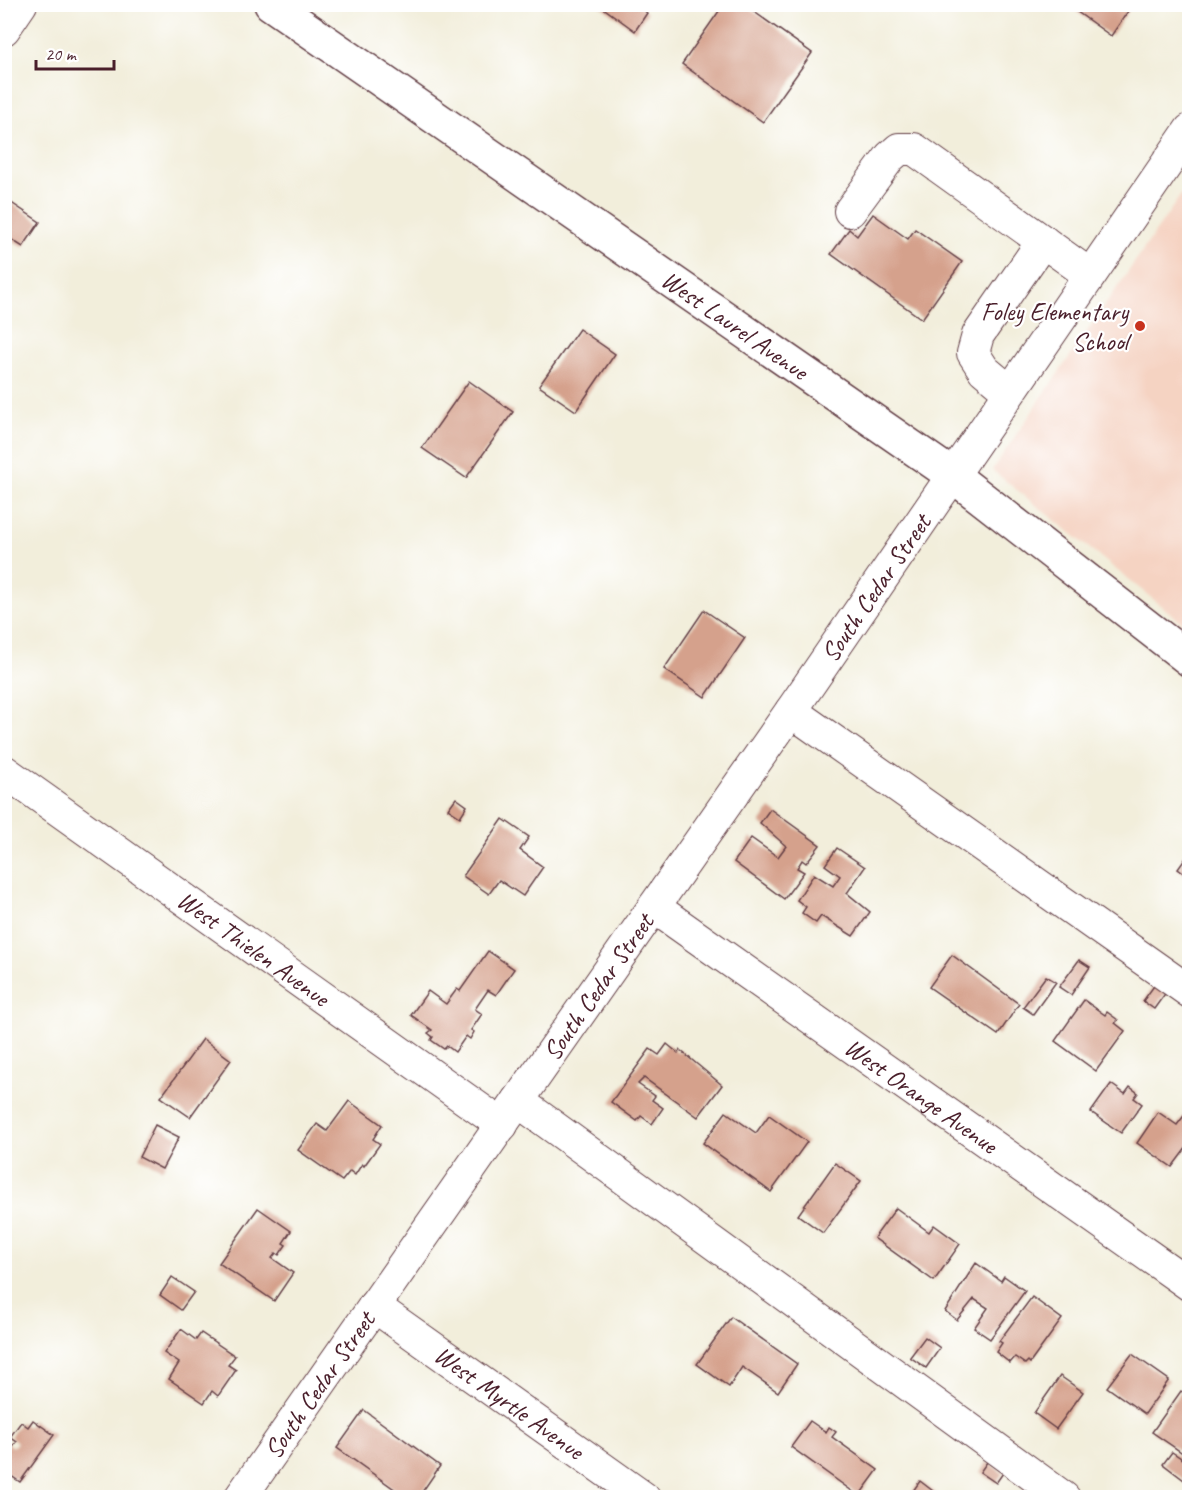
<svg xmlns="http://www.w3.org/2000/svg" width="1194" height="1502" viewBox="0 0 1194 1502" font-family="Caveat,sans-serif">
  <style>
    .built { fill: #f5d3c2 }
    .building { fill: #d5a18c }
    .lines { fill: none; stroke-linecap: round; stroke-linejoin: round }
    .minor-casing { stroke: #633e45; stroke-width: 34 }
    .major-casing { stroke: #633e45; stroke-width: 36 }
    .minor { stroke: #fff; stroke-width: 32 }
    .major { stroke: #fff; stroke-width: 33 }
    .poi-dot { fill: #c8321e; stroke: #fff; stroke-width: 2 }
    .labels { text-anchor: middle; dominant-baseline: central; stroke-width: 4.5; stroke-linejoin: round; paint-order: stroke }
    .poi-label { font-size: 26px; fill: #4a1f2b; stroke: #fff; text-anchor: end }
    .street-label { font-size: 26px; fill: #4a1f2b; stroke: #fff }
  </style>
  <rect width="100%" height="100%" fill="#fff"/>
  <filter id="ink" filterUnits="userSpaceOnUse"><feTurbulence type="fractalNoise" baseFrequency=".0167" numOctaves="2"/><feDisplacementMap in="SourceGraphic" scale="12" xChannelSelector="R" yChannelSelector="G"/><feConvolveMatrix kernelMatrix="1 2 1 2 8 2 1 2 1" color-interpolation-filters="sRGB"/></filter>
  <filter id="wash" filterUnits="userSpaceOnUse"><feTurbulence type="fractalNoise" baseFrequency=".008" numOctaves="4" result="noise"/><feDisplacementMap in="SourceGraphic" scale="24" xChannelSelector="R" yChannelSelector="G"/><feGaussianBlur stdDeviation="1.35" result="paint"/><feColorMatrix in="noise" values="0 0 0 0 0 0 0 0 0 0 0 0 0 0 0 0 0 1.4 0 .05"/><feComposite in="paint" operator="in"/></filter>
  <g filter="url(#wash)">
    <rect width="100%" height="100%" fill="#f2eedb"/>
    <!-- built -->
    <path class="built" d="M1189,183V628L992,470Z"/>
    <g id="blocks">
      <!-- building -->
      <g class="building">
        <path d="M598,4H637L647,13L635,31Z"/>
        <path d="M724,4H743L812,53L763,122L682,64Z"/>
        <path d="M1066,4H1133L1111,36Z"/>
        <path d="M4,198L40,222L23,247L4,235Z"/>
        <path d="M873,214L908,239L915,229L962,262L922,319L831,254L849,229L857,236Z"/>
        <path d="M579,329L615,354L576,411L539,386Z"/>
        <path d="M469,381L513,412L466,478L422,448Z"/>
        <path d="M704,610L745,638L705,697L664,669Z"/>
        <path d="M456,798L467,806L460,817L448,809Z"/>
        <path d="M770,809L820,845L806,863L802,860L797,868L804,872L784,899L734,862L751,838L778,857L786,846L760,823Z"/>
        <path d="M503,819L529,837L520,850L543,867L523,896L499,880L489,894L463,876Z"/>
        <path d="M837,848L865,867L847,893L870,912L853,936L821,916L816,923L802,913L806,907L797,900L814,874L833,886L840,876L825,865Z"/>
        <path d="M1190,852V878L1178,869Z"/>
        <path d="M488,951L514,969L496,995L488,990L475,1009L482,1014L471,1030L474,1032L470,1039L466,1036L455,1052L447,1046L444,1049L431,1040L433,1037L428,1033L432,1030L411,1015L428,991L446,1004L457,989L460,991Z"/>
        <path d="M952,955L1019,1004L998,1035L929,987Z"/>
        <path d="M1079,960L1090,967L1071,995L1059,987Z"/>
        <path d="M1046,976L1056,982L1033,1014L1023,1007Z"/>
        <path d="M1156,983L1167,991L1154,1009L1143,1001Z"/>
        <path d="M1084,1000L1105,1015L1107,1012L1118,1020L1115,1023L1125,1031L1096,1071L1055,1041Z"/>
        <path d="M203,1039L231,1060L190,1117L161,1097Z"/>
        <path d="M667,1044L678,1053L680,1050L722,1085L698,1117L644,1078L638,1084L655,1096L652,1100L663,1108L652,1124L641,1116L637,1121L611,1102L650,1049L659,1055Z"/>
        <path d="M1111,1084L1125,1094L1130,1087L1138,1093L1134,1098L1142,1104L1121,1133L1091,1112Z"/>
        <path d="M349,1101L382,1125L373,1139L380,1144L364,1166L362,1164L355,1175L350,1171L342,1181L298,1150L317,1124L327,1131Z"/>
        <path d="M1190,1108V1143L1172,1167L1137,1143L1158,1112L1177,1125Z"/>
        <path d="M726,1112L756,1133L769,1115L807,1142L771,1192L703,1143Z"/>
        <path d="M155,1125L179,1137L162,1169L139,1157Z"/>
        <path d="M835,1163L861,1181L823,1233L798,1215Z"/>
        <path d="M258,1208L291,1231L283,1243L286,1245L279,1255L276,1253L272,1258L293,1273L274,1301L219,1263Z"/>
        <path d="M896,1208L929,1232L934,1225L960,1244L934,1281L874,1238Z"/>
        <path d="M976,1263L1001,1281L1004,1276L1025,1291L990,1339L974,1328L988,1308L974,1299L957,1320L945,1311Z"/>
        <path d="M172,1277L194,1292L181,1310L160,1295Z"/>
        <path d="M1032,1297L1062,1319L1030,1363L1028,1361L1025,1364L1015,1357L1010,1363L996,1352L1002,1343L999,1341Z"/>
        <path d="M731,1317L797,1364L778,1392L742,1367L729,1387L697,1364Z"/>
        <path d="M181,1329L196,1340L201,1333L235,1356L228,1365L236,1370L218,1396L212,1391L204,1403L169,1379L179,1363L164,1353Z"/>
        <path d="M925,1337L940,1348L926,1368L910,1357Z"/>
        <path d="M1132,1354L1169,1380L1145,1414L1107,1387Z"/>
        <path d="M1060,1376L1083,1392L1056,1429L1034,1413Z"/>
        <path d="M1181,1391L1190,1397V1458L1152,1432Z"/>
        <path d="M364,1410L440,1466L418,1498H407L337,1448Z"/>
        <path d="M33,1420L54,1435L20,1482L4,1471V1441L13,1447L17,1442L10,1437L21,1422L28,1427Z"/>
        <path d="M810,1421L826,1432L829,1427L836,1432L832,1437L878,1470L859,1496L791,1447Z"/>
        <path d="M1172,1452L1190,1464V1472L1184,1480L1163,1464Z"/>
        <path d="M987,1462L1003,1473L996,1483L980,1472Z"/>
        <path d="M920,1481L942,1498H908Z"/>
      </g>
    </g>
  </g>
  <g filter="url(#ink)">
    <use href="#blocks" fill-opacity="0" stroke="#633e45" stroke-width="1.5"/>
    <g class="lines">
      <!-- minor casing -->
      <g class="minor-casing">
        <g id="minor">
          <path d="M4,29L21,4"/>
          <path d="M850,211L890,157L899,149H914L1090,275"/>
          <path d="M1009,391L984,370L973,353L978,335L1043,241"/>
          <path d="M791,711L1190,992"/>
          <path id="s1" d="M4,771L502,1125"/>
          <path id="s2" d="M654,907L1190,1285"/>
          <path d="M518,1101L1064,1498"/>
          <path id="s3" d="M374,1306L644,1498"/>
          <path id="s4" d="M240,1498L791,711L1190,130"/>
        </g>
      </g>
      <!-- major casing -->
      <g class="major-casing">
        <g id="major">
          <path id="s5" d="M271,4L952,475L1190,660"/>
        </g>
      </g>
      <!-- minor -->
      <use href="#minor" class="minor"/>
      <!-- major -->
      <use href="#major" class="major"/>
    </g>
  </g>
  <!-- markers -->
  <circle class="poi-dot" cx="1140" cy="326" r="6"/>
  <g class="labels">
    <!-- poi labels -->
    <g class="poi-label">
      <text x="1128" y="311">Foley Elementary<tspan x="1128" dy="30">School</tspan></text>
    </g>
    <!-- street labels -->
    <g class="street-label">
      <text stroke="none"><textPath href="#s5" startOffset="564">West Laurel Avenue</textPath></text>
      <text stroke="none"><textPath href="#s4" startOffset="1110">South Cedar Street</textPath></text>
      <text stroke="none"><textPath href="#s1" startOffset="306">West Thielen Avenue</textPath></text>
      <text stroke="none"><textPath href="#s4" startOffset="624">South Cedar Street</textPath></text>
      <text stroke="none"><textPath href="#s2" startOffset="327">West Orange Avenue</textPath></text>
      <text stroke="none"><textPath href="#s4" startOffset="138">South Cedar Street</textPath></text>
      <text stroke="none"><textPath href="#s3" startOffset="166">West Myrtle Avenue</textPath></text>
    </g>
  </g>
  <!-- margin -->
  <rect width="1194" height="1502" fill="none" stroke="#fff" stroke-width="24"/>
  <!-- scale -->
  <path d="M36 60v9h78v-9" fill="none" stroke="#4a1f2b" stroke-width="3"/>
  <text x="45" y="60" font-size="18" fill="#4a1f2b" stroke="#ffffff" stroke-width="4.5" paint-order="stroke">20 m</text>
</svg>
